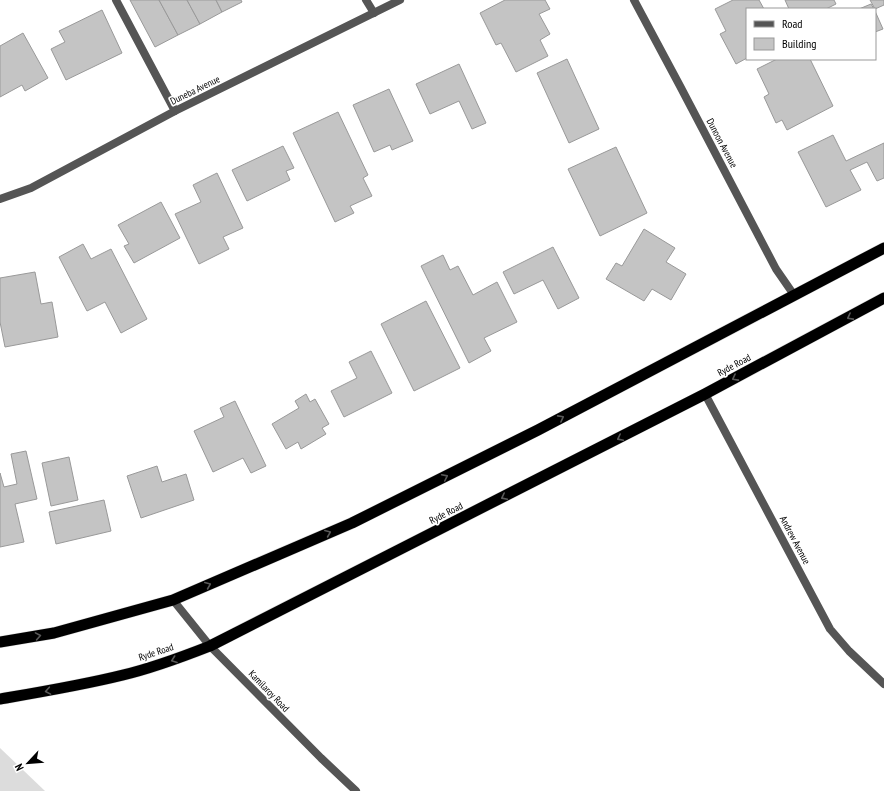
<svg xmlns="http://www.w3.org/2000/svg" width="884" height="791" viewBox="0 0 884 791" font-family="'PT Sans Narrow',sans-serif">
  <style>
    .green { fill: #dcdcdc }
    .building { fill: #c4c4c4; stroke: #999 }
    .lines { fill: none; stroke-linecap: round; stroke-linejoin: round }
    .trunk-casing { stroke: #dbdbdb; stroke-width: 12 }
    .service { stroke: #555; stroke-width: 8 }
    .minor { stroke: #555; stroke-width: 8 }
    .trunk { stroke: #000; stroke-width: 11 }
    .oneway { stroke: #595959 }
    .labels { text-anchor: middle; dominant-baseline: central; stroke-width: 3.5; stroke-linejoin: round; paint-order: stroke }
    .street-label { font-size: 10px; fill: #000; stroke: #fff }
  </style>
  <rect width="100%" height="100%" fill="#fff"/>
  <!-- green -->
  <path class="green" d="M0,748L45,791H0Z"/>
  <!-- building -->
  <g class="building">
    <path d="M130,0H159L178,35L155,47Z"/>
    <path d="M159,0H187L200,24L178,35Z"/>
    <path d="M187,0H216L222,12L200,24Z"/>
    <path d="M216,0H241L242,2L222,12Z"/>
    <path d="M505,0H545L550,9L539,14L550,34L540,40L548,56L516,72L501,43L496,45L480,13Z"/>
    <path d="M733,0H759L764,9H747V58L736,64L720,34L726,31L715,9Z"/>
    <path d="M785,0H834L836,4L826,9H789Z"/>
    <path d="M870,0H884V5L875,9Z"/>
    <path d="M871,4L874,9H859Z"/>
    <path d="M102,10L122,53L66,80L51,49L65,42L59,31Z"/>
    <path d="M875,11L883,29L875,32Z"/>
    <path d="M23,33L48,78L25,91L22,85L0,97V46Z"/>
    <path d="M567,59L599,129L569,143L537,73Z"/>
    <path d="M777,59H810L833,106L787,130L782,120L776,123L764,97L769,94L757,69Z"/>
    <path d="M459,64L486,123L472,129L459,101L430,114L416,84Z"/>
    <path d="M389,89L413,141L392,150L390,145L374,152L353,105Z"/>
    <path d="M338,112L368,175L363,178L372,196L350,206L354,213L335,222L293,133Z"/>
    <path d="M833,135L846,161L884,143V178L877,181L867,162L850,170L861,190L826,207L798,152Z"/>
    <path d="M283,146L294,168L286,171L290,180L247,201L232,170Z"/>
    <path d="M616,147L647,213L600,236L568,169Z"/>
    <path d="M217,173L243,228L223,237L229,249L199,264L175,214L201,202L193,185Z"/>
    <path d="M161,202L180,238L134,263L124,246L129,244L118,225Z"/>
    <path d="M644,229L675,248L666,262L686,274L671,300L652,289L644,301L606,279L616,263L622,266Z"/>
    <path d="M83,244L91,259L111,249L147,319L121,333L105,302L87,311L59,257Z"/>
    <path d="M553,247L579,298L558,309L543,280L514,294L503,272Z"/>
    <path d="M443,255L450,270L458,266L473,295L497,282L517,322L484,338L491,351L469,363L421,266Z"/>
    <path d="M35,272L41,304L52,302L58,337L5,347L0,322V278Z"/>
    <path d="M426,301L460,368L414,391L381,324Z"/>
    <path d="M371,351L392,393L344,417L331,391L357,378L349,362Z"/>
    <path d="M306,394L310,402L315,399L329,424L322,428L326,434L301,449L298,442L286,449L272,424L299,408L295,401Z"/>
    <path d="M235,401L266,466L251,473L243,458L213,472L194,431L224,417L220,408Z"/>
    <path d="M26,451L37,499L15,504L24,542L0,547V473L4,487L17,484L11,454Z"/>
    <path d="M69,457L78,500L51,506L42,463Z"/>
    <path d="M157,466L162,482L186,474L194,500L141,518L127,476Z"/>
    <path d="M104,500L111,531L56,544L49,512Z"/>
  </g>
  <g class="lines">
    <!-- trunk casing -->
    <g class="trunk-casing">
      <g id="trunk">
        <path d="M0,642L54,633L173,600L352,523L538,430L884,248"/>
        <path d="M0,699C41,692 83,685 123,675C153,668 182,657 210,646L705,394L884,298"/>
      </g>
    </g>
    <!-- service -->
    <g class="service">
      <path d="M116,0L175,111"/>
      <path d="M366,0L374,13"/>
    </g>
    <!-- minor -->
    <g class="minor">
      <path d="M634,0L680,86L776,269L794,295"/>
      <path d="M0,199L31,188L175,111L400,0"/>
      <path d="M705,394L830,629L849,651L884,684"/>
      <path d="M173,600L210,646L321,758L356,791"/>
    </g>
    <!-- trunk -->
    <use href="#trunk" class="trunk"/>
  </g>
  <!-- one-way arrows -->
  <defs><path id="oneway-chevron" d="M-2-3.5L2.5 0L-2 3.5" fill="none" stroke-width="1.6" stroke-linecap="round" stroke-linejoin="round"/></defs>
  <g class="oneway">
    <use href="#oneway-chevron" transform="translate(850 317) rotate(152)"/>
    <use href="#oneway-chevron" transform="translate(735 378) rotate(152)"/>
    <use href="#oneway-chevron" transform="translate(561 418) rotate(-28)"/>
    <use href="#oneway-chevron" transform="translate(620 438) rotate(153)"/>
    <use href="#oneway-chevron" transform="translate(445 477) rotate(-26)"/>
    <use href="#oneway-chevron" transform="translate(504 497) rotate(153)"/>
    <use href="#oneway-chevron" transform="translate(328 533) rotate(-23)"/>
    <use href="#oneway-chevron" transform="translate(208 585) rotate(-23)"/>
    <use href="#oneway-chevron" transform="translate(38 636) rotate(-10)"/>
    <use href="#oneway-chevron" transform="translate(174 660) rotate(160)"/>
    <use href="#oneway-chevron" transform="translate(48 691) rotate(170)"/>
  </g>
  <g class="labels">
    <!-- street labels -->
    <g class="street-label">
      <text transform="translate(195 90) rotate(-26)">Duneba Avenue</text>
      <text transform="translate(722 143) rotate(62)">Dunoon Avenue</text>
      <text transform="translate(734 365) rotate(-28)">Ryde Road</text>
      <text transform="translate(446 513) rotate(-27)">Ryde Road</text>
      <text transform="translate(795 540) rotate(62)">Andrew Avenue</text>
      <text transform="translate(156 652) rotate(-18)">Ryde Road</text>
      <text transform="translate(269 691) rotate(46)">Kamilaroy Road</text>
    </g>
  </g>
  <!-- legend -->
  <rect x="746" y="8" width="130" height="52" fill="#ffffff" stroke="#999999"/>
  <rect x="754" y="21" width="20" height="6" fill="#555555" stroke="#999999"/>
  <text x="782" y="28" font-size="12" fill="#000000">Road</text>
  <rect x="754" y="38" width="20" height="12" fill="#c4c4c4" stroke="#999999"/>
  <text x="782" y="48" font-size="12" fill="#000000">Building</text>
  <!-- north arrow -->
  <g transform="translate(28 763) rotate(244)" stroke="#ffffff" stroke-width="3" paint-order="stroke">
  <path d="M0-3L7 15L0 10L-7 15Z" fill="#000000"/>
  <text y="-6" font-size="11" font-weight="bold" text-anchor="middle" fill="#000000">N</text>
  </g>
</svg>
